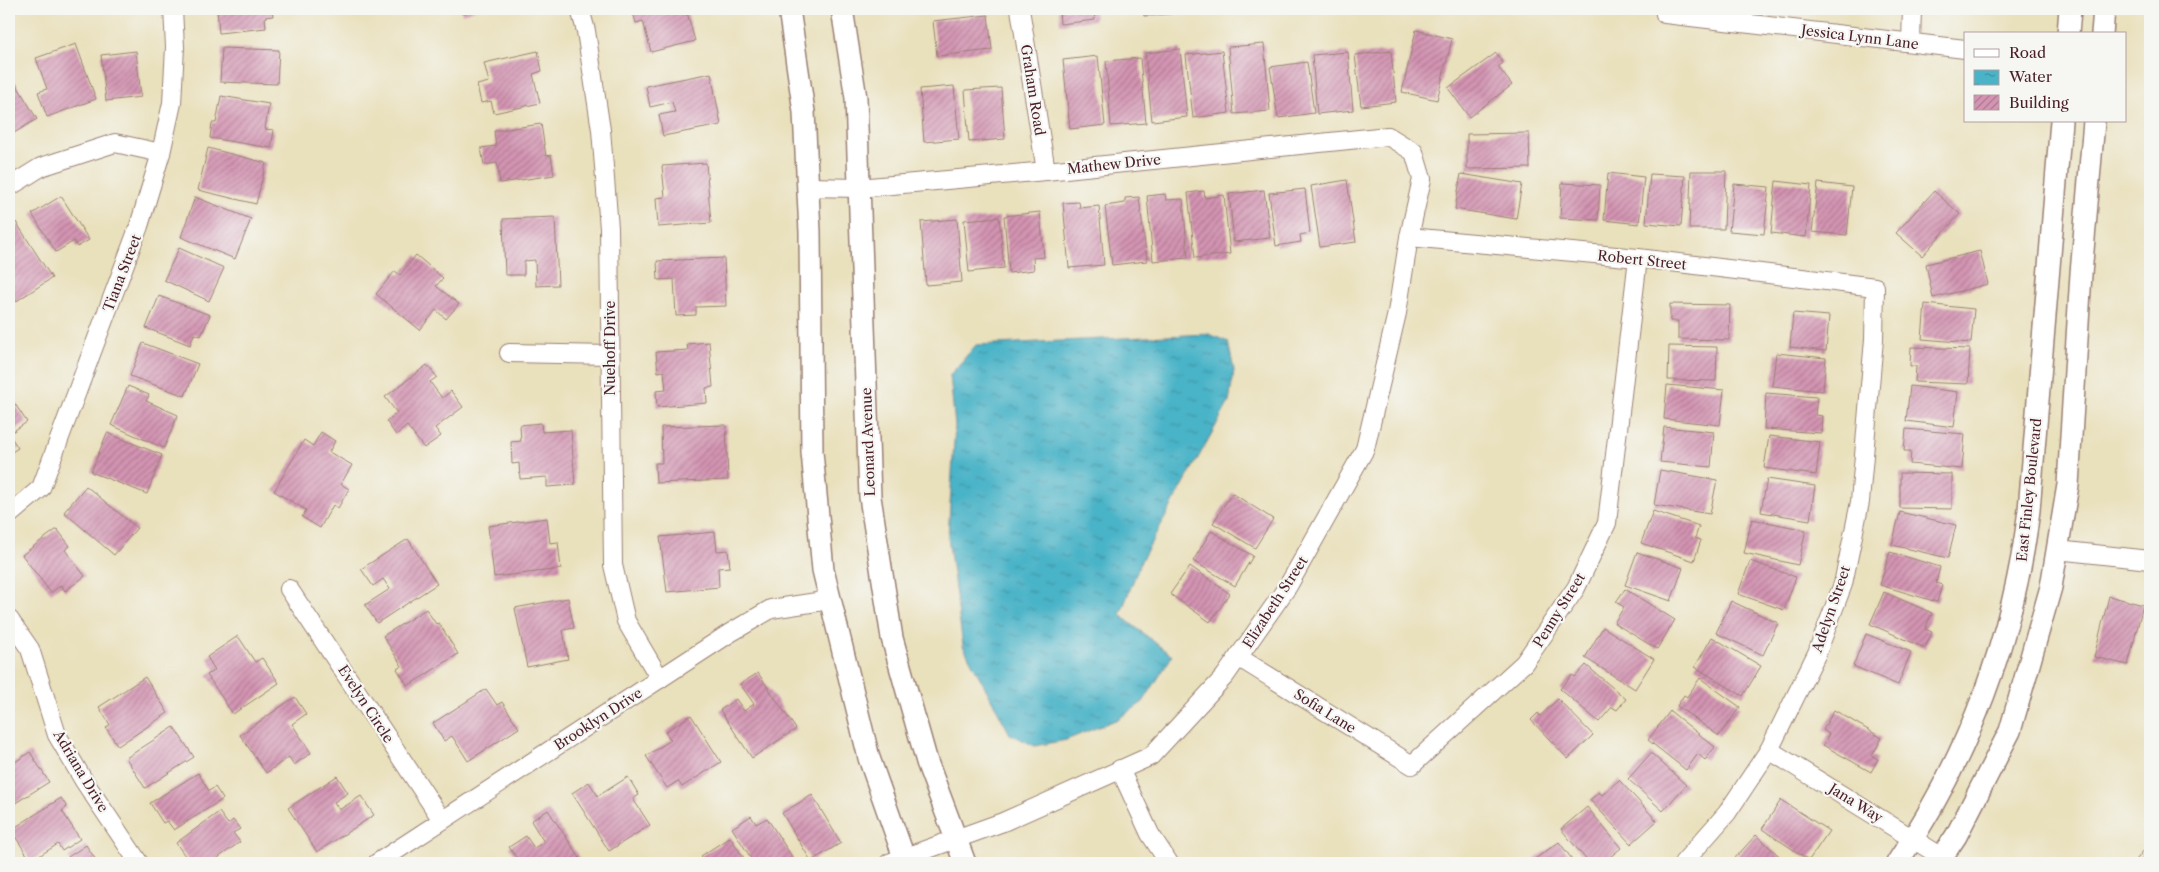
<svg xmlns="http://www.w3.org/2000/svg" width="2159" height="872" viewBox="0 0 2159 872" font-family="'Libre Caslon Text',serif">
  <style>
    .water { fill: url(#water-ripples); stroke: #4a6979 }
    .building { fill: url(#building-hatch) }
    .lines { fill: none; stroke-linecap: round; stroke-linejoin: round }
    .minor-casing { stroke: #9a8074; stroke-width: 20 }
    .tertiary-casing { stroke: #9a8074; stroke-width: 24 }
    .minor { stroke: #fff; stroke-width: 18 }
    .tertiary { stroke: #fff; stroke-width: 21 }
    .labels { text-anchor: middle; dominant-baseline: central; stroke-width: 4.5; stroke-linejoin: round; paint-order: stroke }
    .street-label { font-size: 14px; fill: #4a1f2b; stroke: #f6f6f2 }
  </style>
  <defs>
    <pattern id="water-ripples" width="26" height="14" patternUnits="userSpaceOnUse" patternTransform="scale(1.25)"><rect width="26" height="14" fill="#49b3c7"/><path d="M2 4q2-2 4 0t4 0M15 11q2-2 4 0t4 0" fill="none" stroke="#3f91a2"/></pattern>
    <pattern id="building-hatch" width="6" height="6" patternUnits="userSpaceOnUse" patternTransform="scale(1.25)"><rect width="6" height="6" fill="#d394b2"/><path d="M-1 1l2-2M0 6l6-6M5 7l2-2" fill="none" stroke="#ad7891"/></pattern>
  </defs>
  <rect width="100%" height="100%" fill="#f6f6f2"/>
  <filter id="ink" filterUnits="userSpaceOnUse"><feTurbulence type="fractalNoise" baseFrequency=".02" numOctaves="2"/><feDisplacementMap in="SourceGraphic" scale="10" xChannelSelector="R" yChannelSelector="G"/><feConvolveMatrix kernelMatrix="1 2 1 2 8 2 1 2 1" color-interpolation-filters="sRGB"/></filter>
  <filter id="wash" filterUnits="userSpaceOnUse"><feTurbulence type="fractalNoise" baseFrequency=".0096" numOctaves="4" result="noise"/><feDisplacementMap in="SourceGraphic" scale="20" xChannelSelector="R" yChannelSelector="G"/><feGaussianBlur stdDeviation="1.12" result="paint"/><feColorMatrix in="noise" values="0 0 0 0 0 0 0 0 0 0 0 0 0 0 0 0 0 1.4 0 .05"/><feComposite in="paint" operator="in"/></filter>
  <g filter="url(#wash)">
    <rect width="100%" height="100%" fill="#e9e0bc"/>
    <!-- water -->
    <path class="water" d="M1209,334L1228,342L1234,370L1229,402L1141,561L1120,615L1172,656L1143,702L1118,719L1066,740L1035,746L1010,734L963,646L948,537L955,426L950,375L976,345Z"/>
    <g id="blocks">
      <!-- building -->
      <g class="building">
        <path d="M217,9H272L273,16L265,17L266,28L219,33Z"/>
        <path d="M461,9H477L462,14Z"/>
        <path d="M632,9H686L695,41L651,52L643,21L636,23Z"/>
        <path d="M934,9H966V10L935,12Z"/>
        <path d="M1059,9H1094L1095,20L1060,24Z"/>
        <path d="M1143,9H1178L1179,13L1144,16Z"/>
        <path d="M988,15L992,50L937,56L933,21Z"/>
        <path d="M1416,30L1452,39L1437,100L1402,92Z"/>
        <path d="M76,44L96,99L47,117L38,92L47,89L36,58Z"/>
        <path d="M1264,44L1270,111L1234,114L1228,47Z"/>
        <path d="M222,48L279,50L277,84L220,82Z"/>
        <path d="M1180,49L1187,117L1152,121L1145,53Z"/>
        <path d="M136,51L141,97L106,101L101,55Z"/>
        <path d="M538,51L542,71L533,74L540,103L494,113L491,101L481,103L477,85L489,82L484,63Z"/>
        <path d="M1222,51L1229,113L1193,118L1186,55Z"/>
        <path d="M1391,51L1396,102L1361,106L1355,55Z"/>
        <path d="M1348,52L1353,110L1317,114L1312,55Z"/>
        <path d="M1496,53L1503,63L1498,67L1512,85L1469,117L1448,88Z"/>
        <path d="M1098,56L1105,125L1070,129L1063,60Z"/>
        <path d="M1140,58L1146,123L1111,126L1106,61Z"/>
        <path d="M1307,62L1314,113L1278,118L1270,67Z"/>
        <path d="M9,72L37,119L9,136Z"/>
        <path d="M711,73L721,125L663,136L659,115L675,112L672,102L650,107L646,86Z"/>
        <path d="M954,86L959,139L924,142L920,89Z"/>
        <path d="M1001,88L1005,139L969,142L965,90Z"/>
        <path d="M221,96L269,104L265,129L274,130L271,148L210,138L212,123H216Z"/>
        <path d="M541,124L546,156L551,155L554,175L500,183L497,163L484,165L481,148L496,146L494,131Z"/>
        <path d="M1529,133L1530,168L1467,169V134Z"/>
        <path d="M208,148L266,163L256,204L198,190Z"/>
        <path d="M706,163L711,223L658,227L656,198L665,197L662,166Z"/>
        <path d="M1691,171H1726L1724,229H1689Z"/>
        <path d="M1608,173L1644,177L1639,224L1604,220Z"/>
        <path d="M1461,174L1522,184L1516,219L1455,209Z"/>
        <path d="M1650,174L1685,176L1681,226L1646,223Z"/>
        <path d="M1347,180L1356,242L1320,247L1311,186Z"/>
        <path d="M1776,181L1811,185L1806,237L1771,233Z"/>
        <path d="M1562,183L1600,185L1598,220L1560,218Z"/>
        <path d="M1818,183L1852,187L1847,235L1812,232Z"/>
        <path d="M1734,184L1769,187L1764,234L1729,231Z"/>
        <path d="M1305,189L1310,233L1300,235L1301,242L1276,246L1269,193Z"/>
        <path d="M1264,190L1270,238L1234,242L1229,194Z"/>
        <path d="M1204,191L1205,198L1224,195L1230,254L1195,258L1188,193Z"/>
        <path d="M1934,191L1960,214L1922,256L1896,233Z"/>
        <path d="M1165,194L1166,200L1183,199L1188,258L1153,261L1147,196Z"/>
        <path d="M61,196L89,240L77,247L74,241L56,252L32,214Z"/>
        <path d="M195,197L251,219L235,259L181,237Z"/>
        <path d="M1139,197L1147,261L1112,265L1105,206L1125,203V198Z"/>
        <path d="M1079,202L1080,208L1099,206L1104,265L1069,268L1063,203Z"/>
        <path d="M1040,212L1044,257L1033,258L1034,270L1009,273L1004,216Z"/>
        <path d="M555,217L558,285L536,286L535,260L524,261V275H505L503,219Z"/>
        <path d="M999,217L1004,268L969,272L964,220Z"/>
        <path d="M957,219L962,282L926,285L921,222Z"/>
        <path d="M16,222L52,278L15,302L9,293V227Z"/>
        <path d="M179,248L224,268L209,301L164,280Z"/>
        <path d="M1980,251L1988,284L1933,298L1926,264Z"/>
        <path d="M416,255L443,278L436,286L459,304L446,319L436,310L420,330L376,294L395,271L400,275Z"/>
        <path d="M724,258L726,306L696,307V315L676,316L674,279L658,280L657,261Z"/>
        <path d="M159,296L210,315L201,336L194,334L190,345L146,328Z"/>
        <path d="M1670,304L1730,305L1729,340L1678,339V321H1670Z"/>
        <path d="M1925,304L1974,309L1971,343L1922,339Z"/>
        <path d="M1793,313L1829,316L1826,351L1790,347Z"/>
        <path d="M709,342L713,387L706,388L707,403L657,407L656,391L666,390L664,371L658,372L656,352L688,350L687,344Z"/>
        <path d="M143,343L198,364L185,396L130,376Z"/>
        <path d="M1669,346L1717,347L1716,381L1668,380Z"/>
        <path d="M1911,347L1970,349L1968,384L1915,382L1916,366H1910Z"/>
        <path d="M1776,353L1826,358L1823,391L1772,386Z"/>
        <path d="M427,365L437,377L430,382L442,398L451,391L463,407L435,428L441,436L424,448L407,426L396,435L386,421L397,413L385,397Z"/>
        <path d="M1667,385L1724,390L1720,425L1664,419Z"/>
        <path d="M128,386L149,395L146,401L178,415L164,448L111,425Z"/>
        <path d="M1910,386L1958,392L1954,427L1906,421Z"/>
        <path d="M1766,393L1817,397L1815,415L1822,416L1821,433L1764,429Z"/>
        <path d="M9,395L27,422L9,434L18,448L9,454Z"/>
        <path d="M541,423L542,432L571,430L575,485L547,487V477L520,479L519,463L512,464L511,442L521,441L520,425Z"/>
        <path d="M726,425L728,480L656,483L655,463H662L661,427Z"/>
        <path d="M1664,427L1714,432L1711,467L1660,462Z"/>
        <path d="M1906,429L1965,434L1962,469L1910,464L1911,451H1904Z"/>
        <path d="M321,432L335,441L329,452L352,465L341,484L349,489L338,508L333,505L320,528L302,517L306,510L274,491L304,440L313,446Z"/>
        <path d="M107,433L162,455L147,494L91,472Z"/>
        <path d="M1769,436L1820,442L1816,475L1764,468Z"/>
        <path d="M1660,470L1717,480L1710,514L1654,505Z"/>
        <path d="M1900,473L1952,474V509L1900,508Z"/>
        <path d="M1767,479L1815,486L1810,520L1761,512Z"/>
        <path d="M86,486L137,528L114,555L64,512Z"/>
        <path d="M1232,493L1273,519L1255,548L1213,523Z"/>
        <path d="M1653,511L1699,526L1695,538L1701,540L1694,561L1641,543Z"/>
        <path d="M1900,512L1956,525L1948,558L1892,545Z"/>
        <path d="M547,518L550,543L558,542L561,569L494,577L488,526Z"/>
        <path d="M1752,519L1806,530L1798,565L1744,553Z"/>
        <path d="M57,529L70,546L65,550L85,576L65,591L61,585L51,593L22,555Z"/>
        <path d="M1211,531L1253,556L1235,586L1193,561Z"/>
        <path d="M715,532L717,551L728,550L730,567L718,568L719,587L667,592L660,537Z"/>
        <path d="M408,539L437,584L377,623L365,605L390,589L383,579L373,586L361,569Z"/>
        <path d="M1637,552L1683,568L1671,601L1625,585Z"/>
        <path d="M1890,552L1940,567L1936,583L1942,585L1937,602L1880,585Z"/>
        <path d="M1750,561L1796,577L1784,610L1738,594Z"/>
        <path d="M1190,566L1230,594L1210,622L1170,594Z"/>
        <path d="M1625,589L1675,620L1657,649L1614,623L1624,607L1616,602Z"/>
        <path d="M1884,592L1932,613L1925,629L1932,632L1925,648L1870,624Z"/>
        <path d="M2109,596L2143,605L2128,665L2094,657Z"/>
        <path d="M568,598L574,628L563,630L568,659L527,667L515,608Z"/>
        <path d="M1731,601L1778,623L1763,655L1716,633Z"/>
        <path d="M426,609L436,624L439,623L458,654L408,686L397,669L402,666L383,636Z"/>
        <path d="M1603,627L1654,659L1635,689L1585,658Z"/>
        <path d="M1866,634L1911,652L1898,685L1853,666Z"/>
        <path d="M238,636L255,662L262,658L279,683L233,714L207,675L215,670L207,657Z"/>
        <path d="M1712,637L1761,666L1743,696L1695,667Z"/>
        <path d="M1586,665L1626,699L1617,710L1612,707L1599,722L1560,689L1572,675L1575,677Z"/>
        <path d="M758,673L796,729L752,758L720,710L736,699L744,711L754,704L740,684Z"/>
        <path d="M145,677L168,713L118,746L106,728L110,725L99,707Z"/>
        <path d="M1700,678L1740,707L1719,736L1677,706L1684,695L1687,697Z"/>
        <path d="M486,689L497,705L502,702L519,728L468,761L452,736L444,741L433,723Z"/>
        <path d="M295,697L306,714L292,724L311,753L294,765L289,757L266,773L240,735Z"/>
        <path d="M1558,699L1593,735L1568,759L1531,720L1538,713L1540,716Z"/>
        <path d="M1834,710L1882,738L1872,756L1878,759L1871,772L1823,745L1829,734L1823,730Z"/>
        <path d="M1670,711L1715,747L1705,760L1698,754L1686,770L1648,740Z"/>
        <path d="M691,715L721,762L682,787L678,781L667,788L646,756L671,740L665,732Z"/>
        <path d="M174,727L194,757L145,788L126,758Z"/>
        <path d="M30,752L49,782L9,807V766Z"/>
        <path d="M1651,753L1686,785L1663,811L1628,779Z"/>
        <path d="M198,773L209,791L215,787L223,799L174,830L167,821L163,823L150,803Z"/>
        <path d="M337,776L348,793L334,802L339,810L361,796L374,815L317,852L288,808Z"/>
        <path d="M628,777L639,795L633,799L650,825L609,851L572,793L589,782L598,796Z"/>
        <path d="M1619,780L1657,821L1631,844L1590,800L1599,792L1602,795Z"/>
        <path d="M812,795L841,843L811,861L782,813Z"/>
        <path d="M61,798L67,807L62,811L80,839L62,851L58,844L31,861L11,830Z"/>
        <path d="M1781,800L1829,831L1809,860L1762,829Z"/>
        <path d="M1587,807L1621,848L1609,858L1614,863H1589L1561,829Z"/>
        <path d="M548,810L583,863H520L509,847L526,836L534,848L544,842L531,821Z"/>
        <path d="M219,812L228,824L233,820L240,829L233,833L240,842L215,860L217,863H190L176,843Z"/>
        <path d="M751,816L756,824L767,818L796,863H754L732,828Z"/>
        <path d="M1756,835L1787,863H1738L1734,859Z"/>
        <path d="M730,837L747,863H706L701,856Z"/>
        <path d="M1559,842L1575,863H1529Z"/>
        <path d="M2150,842V863H2134Z"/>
        <path d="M86,845L98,863H71L68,857Z"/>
      </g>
    </g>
  </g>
  <g filter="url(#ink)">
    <use href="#blocks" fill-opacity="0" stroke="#9a8074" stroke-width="1"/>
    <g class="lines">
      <!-- minor casing -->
      <g class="minor-casing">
        <g id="minor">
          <path d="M580,9L586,31L601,130L609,228L613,565L626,621L660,679"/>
          <path d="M1020,9L1046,171"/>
          <path d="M1664,9L1665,14L1965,49"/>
          <path d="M1911,42L1912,9"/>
          <path d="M9,187L41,167L115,143L161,153"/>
          <path d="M808,187L859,188L1046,171L1388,136L1414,152L1422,179L1409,237L1397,313L1365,449L1288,586L1225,676L1151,756L1003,822L889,863"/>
          <path d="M1409,237L1638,258L1875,287L1874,339L1860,502L1843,584L1817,653L1769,750L1727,813L1683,863"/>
          <path d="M509,353L610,355"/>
          <path d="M9,515L41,488L139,226L161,153L172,103L175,47L173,9"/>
          <path d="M2057,550L2150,560"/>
          <path d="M289,589L442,820"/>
          <path d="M9,619L30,649L57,735L84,781L139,863"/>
          <path d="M1238,657L1412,765L1524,663L1576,588L1607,523L1638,258"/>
          <path d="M1769,750L1942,857"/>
          <path d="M1120,769L1150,834L1169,863"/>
          <path d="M377,863L730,633L771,609L830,600"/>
        </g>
      </g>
      <!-- tertiary casing -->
      <g class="tertiary-casing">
        <g id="tertiary">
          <path d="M789,9L804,112L810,232L812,452L823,570L869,758L906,863"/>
          <path d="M842,9L856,98L870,497L892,638L927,762L965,863"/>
          <path d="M2068,34L2070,9"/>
          <path d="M2102,34L2104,9"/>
          <path d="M1897,863C1968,758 2014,636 2029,510L2061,121"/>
          <path d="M1938,863L1956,836L2010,731L2051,587L2068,485L2081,274L2094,121"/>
        </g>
      </g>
      <!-- minor -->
      <use href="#minor" class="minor"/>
      <!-- tertiary -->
      <use href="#tertiary" class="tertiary"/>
    </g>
  </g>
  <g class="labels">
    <!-- street labels -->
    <g class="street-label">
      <text transform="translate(1860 37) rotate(7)">Jessica Lynn Lane</text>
      <text transform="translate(1033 90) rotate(81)">Graham Road</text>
      <text transform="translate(1114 164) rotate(-6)">Mathew Drive</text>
      <text transform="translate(1642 260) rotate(6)">Robert Street</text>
      <text transform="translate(122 273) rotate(-69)">Tiana Street</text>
      <text transform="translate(610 348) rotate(-90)">Nuehoff Drive</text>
      <text transform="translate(868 442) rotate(-92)">Leonard Avenue</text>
      <text transform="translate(2029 490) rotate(-84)">East Finley Boulevard</text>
      <text transform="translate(1275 602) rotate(-57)">Elizabeth Street</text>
      <text transform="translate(1831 609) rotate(-71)">Adelyn Street</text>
      <text transform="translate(1559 610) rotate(-58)">Penny Street</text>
      <text transform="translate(366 704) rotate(57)">Evelyn Circle</text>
      <text transform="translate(1325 711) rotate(32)">Sofia Lane</text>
      <text transform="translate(598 719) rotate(-33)">Brooklyn Drive</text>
      <text transform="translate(81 771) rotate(59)">Adriana Drive</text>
      <text transform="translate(1856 803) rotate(32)">Jana Way</text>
    </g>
  </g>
  <!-- margin -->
  <rect width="2159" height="872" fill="none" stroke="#f6f6f2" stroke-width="30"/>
  <!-- legend -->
  <rect x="1964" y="32" width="162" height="90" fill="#f6f6f2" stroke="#b1a0a2"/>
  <rect x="1974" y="49" width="25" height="8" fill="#ffffff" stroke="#b1a0a2"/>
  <text x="2009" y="58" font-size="15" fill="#4a1f2b">Road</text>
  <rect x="1974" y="70" width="25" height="15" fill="url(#water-ripples)" stroke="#b1a0a2"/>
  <text x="2009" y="82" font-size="15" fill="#4a1f2b">Water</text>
  <rect x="1974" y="95" width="25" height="15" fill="url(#building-hatch)" stroke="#b1a0a2"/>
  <text x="2009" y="108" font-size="15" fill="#4a1f2b">Building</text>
</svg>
